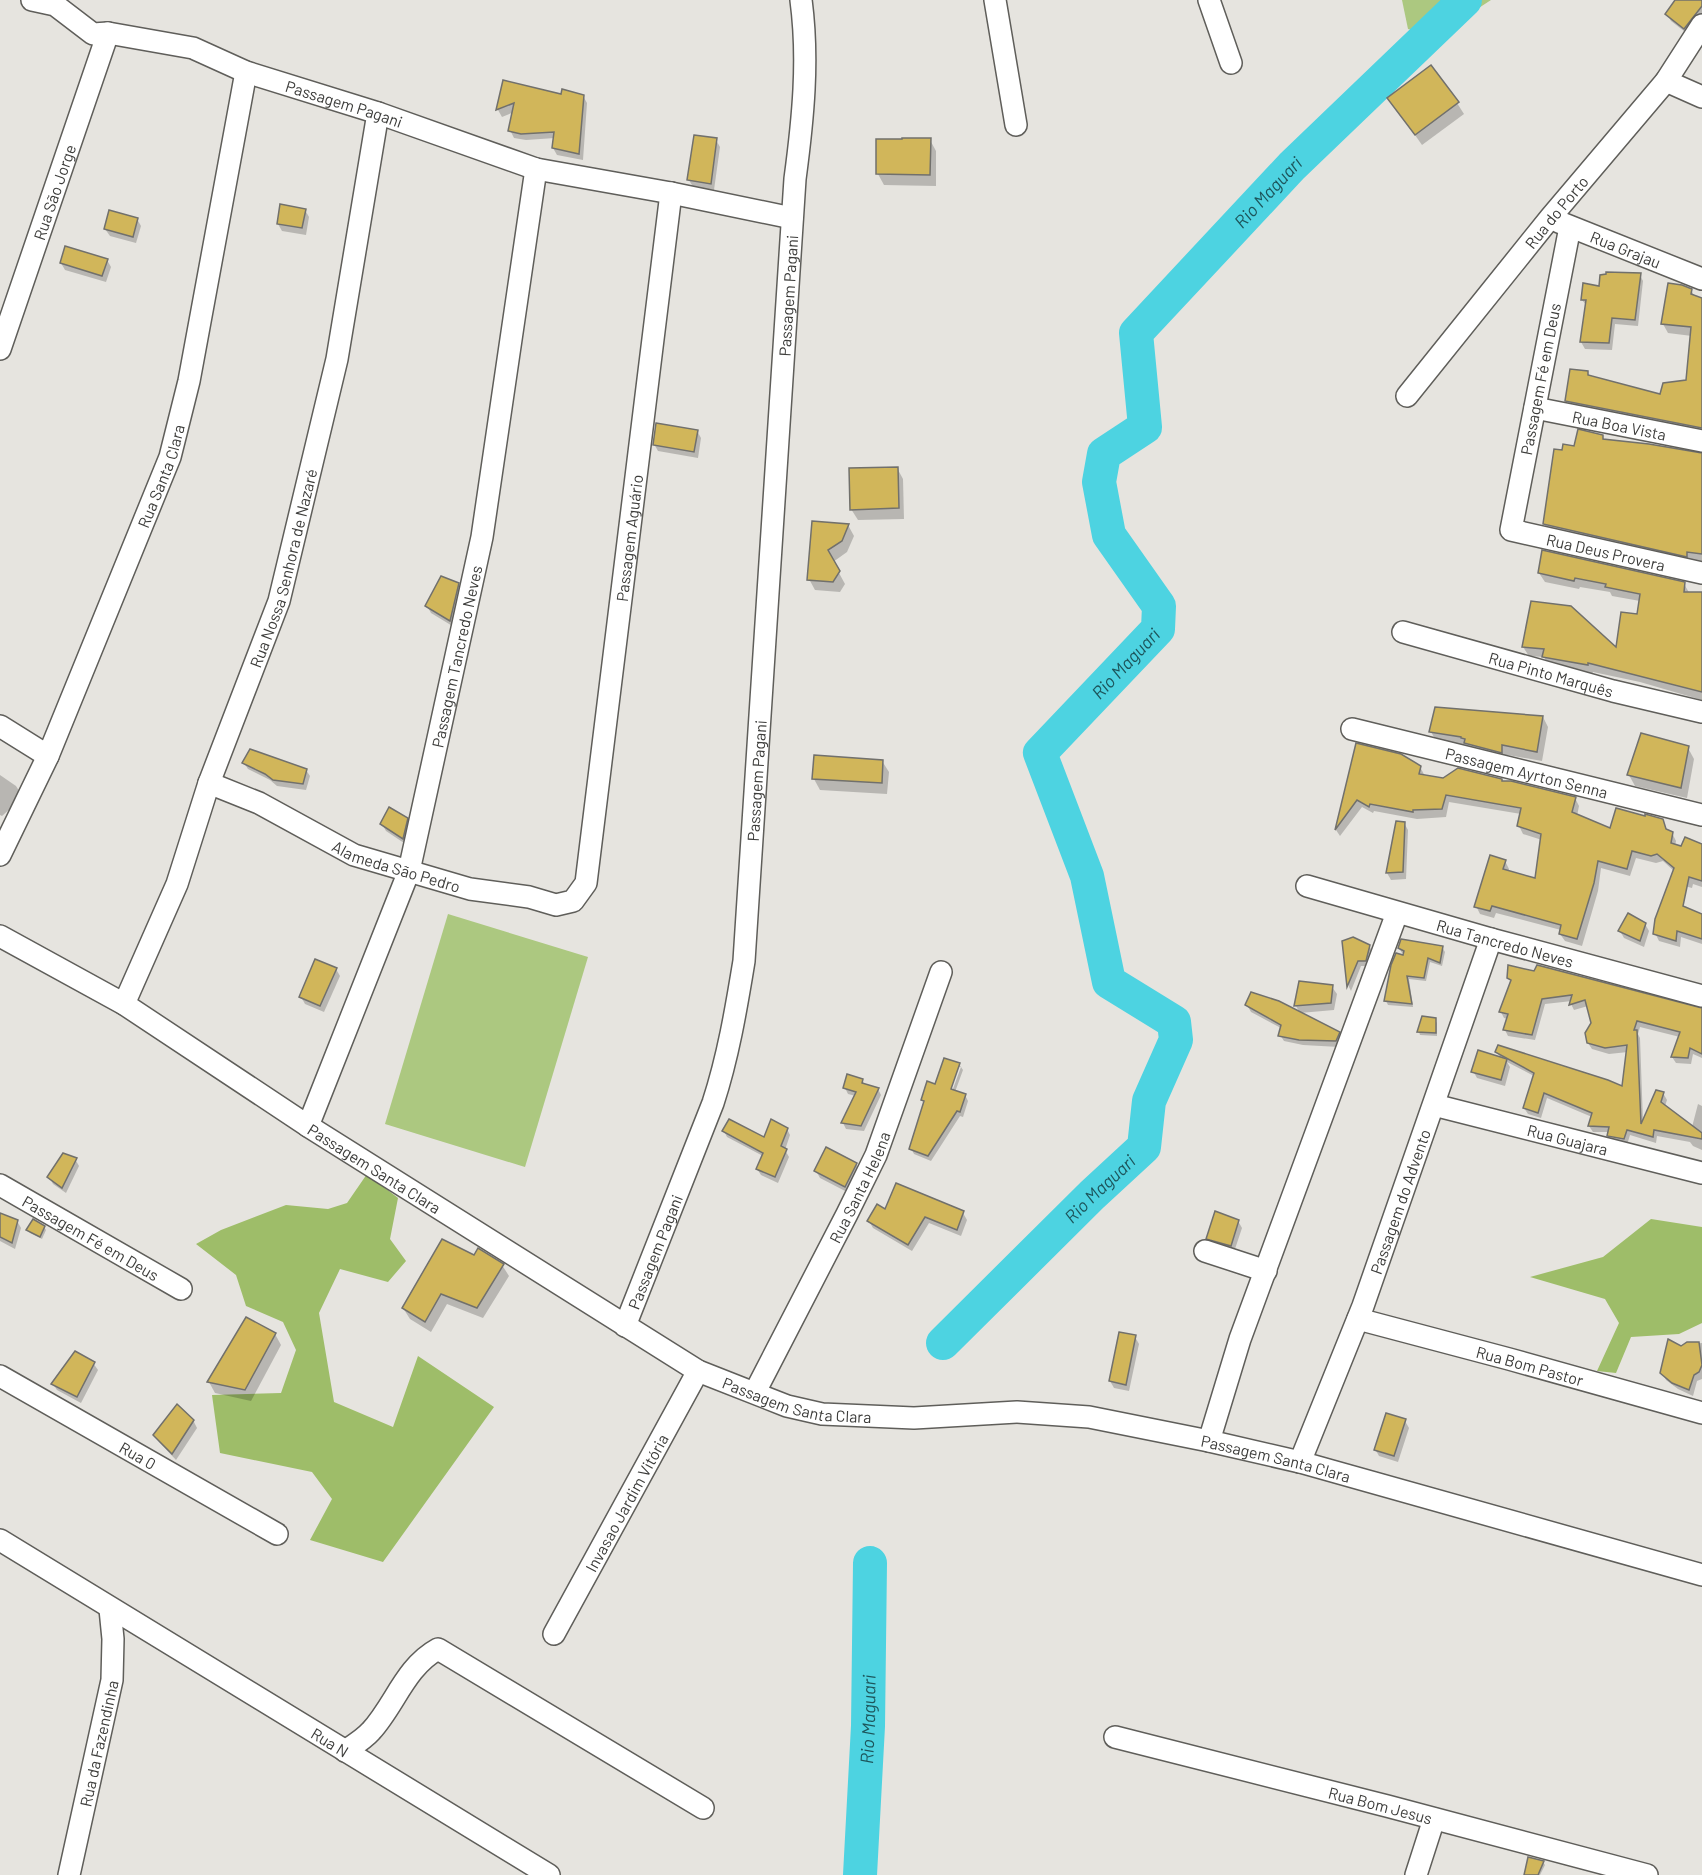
<svg xmlns="http://www.w3.org/2000/svg" width="1702" height="1875" viewBox="0 0 1702 1875" font-family="Barlow,sans-serif">
  <style>
    .green { fill: #acc880 }
    .forest { fill: #9ebd69 }
    .shadow { fill: #0003 }
    .lines { fill: none; stroke-linecap: round; stroke-linejoin: round }
    .river { stroke: #4dd3e1; stroke-width: 34 }
    .building { fill: #d1b65a; stroke: #71706c; stroke-width: 1.5 }
    .minor-casing { stroke: #5f5e5a; stroke-width: 24 }
    .minor { stroke: #fff; stroke-width: 21 }
    .labels { text-anchor: middle; dominant-baseline: central; stroke-width: 5; stroke-linejoin: round; paint-order: stroke }
    .street-label { font-size: 16px; fill: #3c3c3a; stroke: #fff }
    .water-label { font-size: 18px; font-style: italic; fill: #1d555b; stroke: #fff }
  </style>
  <rect width="100%" height="100%" fill="#e6e4df"/>
  <!-- green -->
  <g class="green">
    <path d="M1402,0H1491L1436,36L1408,29Z"/>
    <path d="M448,914L588,957L525,1167L385,1124Z"/>
  </g>
  <!-- forest -->
  <g class="forest">
    <path d="M367,1174L398,1198L390,1239L406,1261L388,1282L340,1269L319,1313L334,1402L393,1427L418,1356L494,1407L383,1562L310,1540L332,1499L312,1472L220,1453L212,1395L281,1393L296,1350L283,1322L246,1306L236,1275L196,1244L221,1230L286,1205L328,1209L347,1203Z"/>
    <path d="M1651,1219L1702,1227V1323L1679,1334L1631,1337L1616,1373L1597,1371L1619,1323L1605,1299L1530,1277L1603,1257Z"/>
  </g>
  <!-- shadow -->
  <g class="shadow">
    <path d="M1677,0H1697L1702,4V18L1689,35L1671,21L1667,14Z"/>
    <path d="M504,82L562,96H583L587,103L583,160L557,155L553,148L555,138L526,140L514,138L510,130L514,112L502,117L498,110Z"/>
    <path d="M1389,98L1457,103L1464,114L1422,145Z"/>
    <path d="M716,140L720,147L714,190L693,187L689,180Z"/>
    <path d="M930,140L936,151V186L884,185L878,174Z"/>
    <path d="M305,210L309,217L306,235L282,231L278,224Z"/>
    <path d="M137,219L141,226L136,243L110,236L105,229Z"/>
    <path d="M107,260L111,267L106,282L65,270L61,263Z"/>
    <path d="M1640,275L1643,281L1638,326L1615,324L1612,350L1585,349L1581,342L1587,306L1582,300Z"/>
    <path d="M1691,290L1695,297L1702,300V436L1572,410L1567,401L1587,372L1590,377L1661,396L1687,381L1692,336L1668,333L1663,324Z"/>
    <path d="M697,431L701,438L698,458L658,451L654,444Z"/>
    <path d="M1602,436L1605,441L1702,455V562L1550,533L1544,524L1563,452Z"/>
    <path d="M897,468L903,479L904,519L858,520L851,509Z"/>
    <path d="M813,522L848,525L854,536L847,552L833,562L845,584L840,592L815,590L809,579Z"/>
    <path d="M1539,573L1684,584L1690,594H1702V700L1640,682L1593,672L1592,674L1549,666L1544,657L1529,656L1523,647L1617,650L1638,616L1640,601L1612,596L1610,592L1580,587L1579,589L1545,582Z"/>
    <path d="M458,584L462,591L454,627L431,613L427,606Z"/>
    <path d="M1543,717L1548,727L1542,761L1508,755L1507,762L1437,742L1431,732Z"/>
    <path d="M1357,745L1420,767L1425,776L1443,780L1503,782L1575,798L1579,806L1577,816L1611,830L1662,820L1668,831L1672,833L1676,841L1675,846L1702,845V887L1693,884L1692,888L1677,884L1674,871L1663,861L1656,863L1636,858L1630,876L1601,868L1598,891L1582,946L1565,941L1560,934L1561,930L1496,913L1494,918L1480,914L1476,906L1505,861L1509,869L1508,872L1536,880L1542,840L1523,834L1519,826L1521,814L1449,802L1446,817L1417,819L1374,811L1373,813L1362,807L1340,836L1336,830Z"/>
    <path d="M1688,748L1694,759L1687,798L1635,786L1629,775Z"/>
    <path d="M882,761L889,772L887,794L820,790L814,779Z"/>
    <path d="M244,763L306,770L310,776L306,790L277,786L270,780L248,769Z"/>
    <path d="M0,775L16,786L23,797L2,816L0,815Z"/>
    <path d="M406,819L411,826L407,845L386,831L382,824Z"/>
    <path d="M1404,823L1408,830L1406,879L1391,880L1387,873Z"/>
    <path d="M1702,915V944L1681,937L1680,947L1659,941L1655,933Z"/>
    <path d="M1645,924L1649,931L1644,947L1624,938L1620,931Z"/>
    <path d="M1344,942L1369,946L1373,952L1369,966H1361L1351,991L1349,987Z"/>
    <path d="M1442,947L1445,952L1442,966L1430,962L1426,981L1409,979L1413,1007L1388,1005L1386,1001L1405,954L1402,953L1399,948Z"/>
    <path d="M336,969L340,976L324,1012L305,1004L301,997Z"/>
    <path d="M1509,978L1702,1010V1058L1693,1054L1691,1064L1676,1063L1672,1057L1680,1037L1640,1027L1638,1034L1640,1038L1643,1122L1663,1093L1667,1100L1665,1106L1692,1127L1698,1104L1702,1106V1150L1693,1146L1690,1142L1657,1136L1656,1143L1630,1135L1627,1145L1612,1142L1608,1135L1609,1132H1593L1589,1126L1592,1117L1547,1098L1541,1118L1528,1114L1524,1108L1534,1076L1507,1062L1510,1067L1505,1086L1477,1078L1473,1071L1501,1059L1497,1052L1623,1088L1628,1052L1609,1054L1592,1049L1588,1043L1592,1023L1588,1006L1574,1010L1571,1004L1572,1001L1545,1004L1535,1040L1508,1036L1505,1030L1508,1019L1504,1018L1501,1012L1511,983Z"/>
    <path d="M1300,982L1332,987L1337,994L1334,1010L1300,1013L1296,1006Z"/>
    <path d="M1247,1005L1338,1033L1342,1039L1339,1047L1303,1045L1284,1041L1280,1035L1281,1028L1251,1012Z"/>
    <path d="M1435,1020L1437,1023V1036L1420,1035L1419,1032Z"/>
    <path d="M959,1065L961,1067H957L947,1096L950,1097L961,1067L963,1070L955,1092L965,1095L968,1101L963,1117L960,1116L931,1161L914,1154L911,1148L925,1103L923,1100Z"/>
    <path d="M862,1080L865,1085L878,1089L881,1095L864,1131L846,1129L843,1123L856,1096L848,1094L845,1088Z"/>
    <path d="M787,1129L790,1135L785,1150L789,1157L778,1183L761,1175L757,1169L763,1156L727,1137L724,1131L765,1140Z"/>
    <path d="M75,1159L79,1166L66,1193L53,1184L49,1177Z"/>
    <path d="M856,1164L860,1171L849,1193L820,1178L816,1171Z"/>
    <path d="M886,1211L963,1213L967,1220L961,1236L929,1223L912,1251L873,1228L869,1221Z"/>
    <path d="M17,1221L21,1228L15,1249L0,1241V1224Z"/>
    <path d="M1238,1221L1242,1228L1234,1252L1212,1245L1208,1238Z"/>
    <path d="M44,1227L46,1230L42,1239L30,1233L28,1230Z"/>
    <path d="M474,1257L502,1265L509,1276L483,1318L447,1304L431,1332L410,1319L403,1308Z"/>
    <path d="M275,1334L281,1345L251,1401L215,1393L209,1382Z"/>
    <path d="M1135,1337L1139,1344L1129,1391L1114,1388L1110,1381Z"/>
    <path d="M1702,1343V1379L1697,1381L1693,1396L1678,1389L1666,1380L1662,1372L1687,1344Z"/>
    <path d="M93,1363L98,1370L81,1403L57,1390L53,1384Z"/>
    <path d="M193,1420L197,1428L176,1460L159,1442L155,1435Z"/>
    <path d="M1405,1421L1409,1428L1398,1462L1379,1456L1375,1449Z"/>
    <path d="M1543,1862L1545,1865L1540,1875H1525Z"/>
  </g>
  <g class="lines">
    <!-- river -->
    <g class="river">
      <path id="s1" d="M943,1343L1092,1195L1144,1147L1149,1101L1176,1040L1174,1022L1109,982L1087,876L1040,753L1158,629L1159,606L1109,535L1099,482L1104,454L1145,427L1136,333L1292,166L1465,0"/>
      <path id="s2" d="M860,1875L868,1726L870,1563"/>
    </g>
  </g>
  <!-- building -->
  <g class="building">
    <path d="M1675,0H1702V6L1684,29L1665,14Z"/>
    <path d="M1431,65L1459,102L1415,135L1387,98Z"/>
    <path d="M503,80L561,94L562,89L584,95L579,154L552,148L554,132L521,134L508,131L514,103L496,110Z"/>
    <path d="M694,135L717,138L711,184L687,180Z"/>
    <path d="M902,138H931L930,175L876,174V139H902Z"/>
    <path d="M280,204L306,209L302,228L277,224Z"/>
    <path d="M109,210L138,218L133,237L104,229Z"/>
    <path d="M65,246L108,259L102,276L60,263Z"/>
    <path d="M1606,272L1641,273L1635,320L1612,318L1609,343L1580,342L1586,300H1581L1583,283L1599,286L1600,275L1606,274Z"/>
    <path d="M1668,283L1682,285L1692,289L1691,294L1702,298V428L1565,401L1570,369L1588,371V375L1660,394L1663,383L1686,380L1691,327L1661,324Z"/>
    <path d="M656,423L698,430L694,452L653,445Z"/>
    <path d="M1578,429L1603,435V439L1649,444L1702,453V554L1687,552V557L1543,524L1554,449L1562,450L1563,444L1574,446Z"/>
    <path d="M898,467L899,508L850,510L849,468Z"/>
    <path d="M812,521L849,524L842,541L828,550L840,571L833,582L807,580Z"/>
    <path d="M1542,550L1685,582L1684,592H1702V692L1588,663V665L1542,657L1544,649L1522,647L1531,601L1571,606L1616,647L1621,612L1637,614L1640,594L1605,587L1606,584L1575,578L1574,581L1538,573Z"/>
    <path d="M441,576L459,583L450,621L425,606Z"/>
    <path d="M1435,707L1543,716L1537,752L1502,745V753L1464,743L1465,739L1461,738V737L1429,732Z"/>
    <path d="M1641,733L1689,746L1681,788L1627,775Z"/>
    <path d="M1356,743L1401,754L1421,766L1419,774L1443,778L1458,768L1502,779V781H1511L1576,797L1572,812L1610,828L1616,808L1645,816V814L1663,819L1666,829L1673,832L1671,843L1681,846L1685,837L1702,844V881L1689,877L1683,906L1702,914V939L1677,931L1676,941L1653,934L1655,919L1674,868L1657,854L1651,856L1632,851L1627,869L1598,861L1594,883L1577,939L1559,934L1561,925L1492,906L1490,911L1474,907L1490,855L1506,860L1503,869L1535,878L1541,834L1517,826L1521,808L1446,795L1442,809L1413,810V812L1370,804L1369,807L1357,800L1335,830Z"/>
    <path d="M250,749L307,769L303,784L273,780L265,774L242,763Z"/>
    <path d="M814,755L883,760L882,783L812,779Z"/>
    <path d="M389,807L408,818L403,839L380,824Z"/>
    <path d="M1396,821L1405,822L1403,872L1386,873Z"/>
    <path d="M1628,913L1646,923L1640,941L1618,931Z"/>
    <path d="M1353,937L1370,945L1366,961H1358L1347,987L1342,941Z"/>
    <path d="M1401,939L1443,946L1440,963L1428,958L1424,978L1407,976L1412,1004L1384,1001L1391,965L1396,953L1403,955L1404,951L1398,948Z"/>
    <path d="M315,959L337,968L320,1006L299,997Z"/>
    <path d="M1508,965L1534,971L1537,965L1702,1008V1054L1690,1048L1688,1058L1671,1057L1680,1032L1637,1021L1634,1030H1637L1641,1124L1656,1090L1664,1092L1661,1102L1702,1133V1139L1654,1130L1653,1137L1627,1130L1624,1139L1607,1136L1609,1127L1588,1126L1592,1113L1544,1093L1538,1113L1523,1108L1534,1073L1495,1052L1498,1045L1608,1080L1622,1086L1627,1045L1605,1048L1587,1043L1585,1033L1591,1023L1585,1000L1569,1005L1572,995L1542,999L1532,1035L1503,1030L1508,1014L1499,1012L1511,980L1507,978Z"/>
    <path d="M1299,981L1333,985L1331,1003L1294,1006Z"/>
    <path d="M1251,992L1279,1001L1340,1032L1336,1041L1299,1040L1278,1036L1281,1025L1245,1005Z"/>
    <path d="M1422,1016L1436,1018V1033L1417,1032Z"/>
    <path d="M1478,1050L1507,1059L1501,1080L1471,1072Z"/>
    <path d="M944,1058L960,1063L951,1089L966,1094L960,1112L957,1111L928,1156L909,1149L924,1101L921,1100L927,1081L935,1084Z"/>
    <path d="M847,1074L863,1079L862,1083L879,1088L861,1126L841,1123L856,1092L843,1088Z"/>
    <path d="M729,1119L764,1137L771,1119L788,1128L781,1146L787,1149L775,1177L756,1169L763,1153L722,1131Z"/>
    <path d="M826,1147L857,1163L845,1187L814,1171Z"/>
    <path d="M63,1153L77,1158L62,1188L47,1177Z"/>
    <path d="M896,1183L964,1211L957,1230L925,1217L908,1245L867,1221L877,1204L885,1209Z"/>
    <path d="M1215,1211L1239,1220L1231,1246L1206,1239Z"/>
    <path d="M0,1213L18,1220L12,1243L0,1237Z"/>
    <path d="M33,1219L45,1226L40,1237L26,1230Z"/>
    <path d="M442,1239L474,1255L478,1248L504,1264L477,1308L441,1294L425,1322L402,1308Z"/>
    <path d="M246,1317L276,1333L245,1390L207,1382Z"/>
    <path d="M1119,1332L1136,1335L1126,1385L1109,1381Z"/>
    <path d="M1668,1339L1681,1346L1687,1342H1699L1702,1365L1699,1372L1694,1375L1689,1390L1672,1383L1660,1373Z"/>
    <path d="M75,1351L95,1362L77,1397L51,1384Z"/>
    <path d="M177,1404L194,1420L172,1454L153,1435Z"/>
    <path d="M1386,1413L1406,1419L1394,1456L1374,1450Z"/>
    <path d="M1528,1857L1544,1861L1538,1875H1524Z"/>
  </g>
  <g class="lines">
    <!-- minor casing -->
    <g class="minor-casing">
      <g id="minor">
        <path id="s3" d="M32,0L55,5L93,34L108,33L193,48L246,72L378,113L536,169L671,193L792,218"/>
        <path d="M995,0L1016,125"/>
        <path d="M1209,0L1231,63"/>
        <path d="M1666,81L1702,97"/>
        <path id="s4" d="M1559,222L1702,279"/>
        <path id="s5" d="M1570,227L1511,530L1702,573"/>
        <path id="s6" d="M0,349L108,33"/>
        <path id="s7" d="M1407,396L1550,218L1666,81L1702,25"/>
        <path id="s8" d="M1535,408L1702,441"/>
        <path id="s9" d="M1403,632L1613,691L1702,712"/>
        <path d="M0,726L48,756"/>
        <path id="s10" d="M1352,729L1702,815"/>
        <path id="s11" d="M209,783L259,803L354,855L470,889L529,897L556,905L573,901L586,883L671,193"/>
        <path id="s12" d="M0,855L48,756L170,457L189,381L246,72"/>
        <path id="s13" d="M1307,886L1491,939L1702,996"/>
        <path id="s14" d="M0,936L124,1004L308,1126L698,1371L787,1406L822,1414L914,1418L1017,1412L1089,1417L1209,1441L1300,1462L1702,1575"/>
        <path id="s15" d="M124,1004L177,884L209,783L279,601L337,359L378,113"/>
        <path id="s16" d="M1434,1105L1702,1173"/>
        <path id="s17" d="M308,1126L409,871L482,537L536,169"/>
        <path id="s18" d="M0,1185L181,1289"/>
        <path d="M1205,1251L1266,1271"/>
        <path id="s19" d="M1358,1319L1509,1359L1702,1413"/>
        <path id="s20" d="M625,1326L713,1103C728,1057 736,1010 744,961L795,179C803,119 809,60 801,0"/>
        <path id="s21" d="M0,1376L277,1534"/>
        <path id="s22" d="M755,1392L847,1214L876,1155L941,972"/>
        <path d="M1209,1441L1240,1339L1397,913"/>
        <path id="s23" d="M1300,1462L1363,1306L1491,939"/>
        <path id="s24" d="M0,1540L549,1875"/>
        <path id="s25" d="M554,1634L698,1371"/>
        <path id="s26" d="M1115,1737L1387,1806L1647,1875"/>
        <path d="M345,1751C354,1745 364,1739 371,1731C395,1705 405,1667 438,1649L703,1808"/>
        <path id="s27" d="M69,1875L112,1680L113,1639L110,1609"/>
        <path d="M1416,1875L1434,1819"/>
      </g>
    </g>
    <!-- minor -->
    <use href="#minor" class="minor"/>
  </g>
  <g class="labels">
    <!-- street labels -->
    <g class="street-label">
      <text stroke="none"><textPath href="#s3" startOffset="334">Passagem Pagani</textPath></text>
      <text stroke="none"><textPath href="#s6" startOffset="166">Rua São Jorge</textPath></text>
      <text stroke="none"><textPath href="#s7" startOffset="237">Rua do Porto</textPath></text>
      <text stroke="none"><textPath href="#s4" startOffset="72">Rua Grajau</textPath></text>
      <text stroke="none"><textPath href="#s20" startOffset="1052">Passagem Pagani</textPath></text>
      <text transform="translate(1540 379) rotate(-79)">Passagem Fé em Deus</text>
      <text stroke="none"><textPath href="#s8" startOffset="86">Rua Boa Vista</textPath></text>
      <text stroke="none"><textPath href="#s12" startOffset="412">Rua Santa Clara</textPath></text>
      <text stroke="none"><textPath href="#s11" startOffset="758">Passagem Aguário</textPath></text>
      <text stroke="none"><textPath href="#s5" startOffset="406">Rua Deus Provera</textPath></text>
      <text stroke="none"><textPath href="#s15" startOffset="465">Rua Nossa Senhora de Nazaré</textPath></text>
      <text stroke="none"><textPath href="#s17" startOffset="494">Passagem Tancredo Neves</textPath></text>
      <text stroke="none"><textPath href="#s9" startOffset="154">Rua Pinto Marquês</textPath></text>
      <text stroke="none"><textPath href="#s10" startOffset="180">Passagem Ayrton Senna</textPath></text>
      <text stroke="none"><textPath href="#s20" startOffset="566">Passagem Pagani</textPath></text>
      <text stroke="none"><textPath href="#s11" startOffset="206">Alameda São Pedro</textPath></text>
      <text stroke="none"><textPath href="#s13" startOffset="206">Rua Tancredo Neves</textPath></text>
      <text stroke="none"><textPath href="#s16" startOffset="138">Rua Guajara</textPath></text>
      <text stroke="none"><textPath href="#s14" startOffset="441">Passagem Santa Clara</textPath></text>
      <text stroke="none"><textPath href="#s22" startOffset="230">Rua Santa Helena</textPath></text>
      <text stroke="none"><textPath href="#s23" startOffset="279">Passagem do Advento</textPath></text>
      <text stroke="none"><textPath href="#s18" startOffset="105">Passagem Fé em Deus</textPath></text>
      <text stroke="none"><textPath href="#s20" startOffset="80">Passagem Pagani</textPath></text>
      <text stroke="none"><textPath href="#s19" startOffset="178">Rua Bom Pastor</textPath></text>
      <text stroke="none"><textPath href="#s14" startOffset="927">Passagem Santa Clara</textPath></text>
      <text stroke="none"><textPath href="#s21" startOffset="159">Rua 0</textPath></text>
      <text stroke="none"><textPath href="#s14" startOffset="1413">Passagem Santa Clara</textPath></text>
      <text stroke="none"><textPath href="#s25" startOffset="150">Invasao Jardim Vitória</textPath></text>
      <text stroke="none"><textPath href="#s24" startOffset="387">Rua N</textPath></text>
      <text stroke="none"><textPath href="#s27" startOffset="135">Rua da Fazendinha</textPath></text>
      <text stroke="none"><textPath href="#s26" startOffset="274">Rua Bom Jesus</textPath></text>
    </g>
    <!-- water labels -->
    <g class="water-label">
      <text stroke="none"><textPath href="#s1" startOffset="1428">Rio Maguari</textPath></text>
      <text stroke="none"><textPath href="#s1" startOffset="852">Rio Maguari</textPath></text>
      <text stroke="none"><textPath href="#s1" startOffset="220">Rio Maguari</textPath></text>
      <text stroke="none"><textPath href="#s2" startOffset="156">Rio Maguari</textPath></text>
    </g>
  </g>
</svg>
